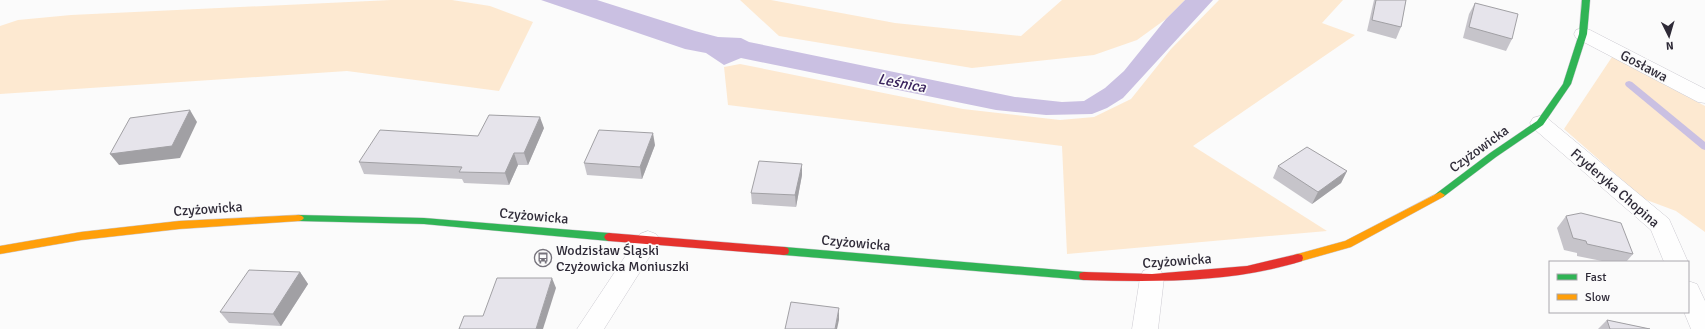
<svg xmlns="http://www.w3.org/2000/svg" width="1705" height="329" viewBox="0 0 1705 329" font-family="Signika,sans-serif">
  <style>
    .green { fill: #fde9d1 }
    .water { fill: #cac0e2 }
    .lines { fill: none; stroke-linecap: round; stroke-linejoin: round }
    .stream { fill: #cac0e2; fill-rule: evenodd }
    .street-casing { stroke: #cccad1; stroke-width: 1 }
    .fast-casing { stroke: #cccad1; stroke-width: 1 }
    .slow-casing { stroke: #cccad1; stroke-width: 1 }
    .jam-casing { stroke: #cccad1; stroke-width: 1 }
    .street { fill: #fefefe; fill-rule: evenodd }
    .fast { fill: #30b455; fill-rule: evenodd }
    .slow { fill: #ff9f0a; fill-rule: evenodd }
    .jam { fill: #e5322d; fill-rule: evenodd }
    .wall { fill: #c6c4ca }
    .shaded-wall { fill: #a1a0a4 }
    .building { fill: #e6e4eb; stroke: #a1a0a4 }
    .labels { text-anchor: middle; dominant-baseline: central; stroke-width: 3.5; stroke-linejoin: round; paint-order: stroke }
    .street-label { font-size: 14px; fill: #2e2a37; stroke: #fbfbfb }
    .poi-label { font-size: 14px; fill: #2e2a37; stroke: #fbfbfb; text-anchor: start }
    .water-label { font-size: 15px; font-style: italic; fill: #3a235d; stroke: #fbfbfb }
  </style>
  <rect width="100%" height="100%" fill="#fbfbfb"/>
  <!-- green -->
  <g class="green">
    <path d="M391,0H452L490,6L533,22L499,91L347,71L0,94V26L18,20L71,15Z"/>
    <path d="M740,0H771L895,23L1021,36L1062,0H1185L1166,19L1137,40L1094,55L972,68L779,36Z"/>
    <path d="M1219,0H1343L1322,23L1355,35L1193,146L1327,231L1067,254L1062,146L728,105L724,67L740,64L963,109L1060,120L1094,117L1131,99L1171,49Z"/>
    <path d="M1612,57L1705,106V232L1676,211L1644,199L1564,129Z"/>
  </g>
  <!-- water -->
  <path class="water" d="M541,0H597L695,31L718,37L741,38L749,42L1015,97L1062,102L1084,101L1105,88L1124,71L1166,19L1185,0H1213L1123,98L1107,108L1092,114L1046,115L996,110L741,58L724,65L706,53L685,49Z"/>
  <g class="lines">
    <!-- stream -->
    <path class="stream" d="M1629,81L1632,82L1705,142V150L1702,149L1626,86L1625,84L1626,82Z"/>
    <!-- street casing -->
    <g class="street-casing">
      <g id="street">
        <path d="M1583,28L1590,30L1705,89V103L1698,102L1576,38L1574,34L1576,30Z"/>
        <path d="M1540,116L1547,118L1669,219L1688,262H1664L1651,230L1533,128L1530,123L1533,118Z"/>
        <path d="M648,231L656,234L660,240L604,329H577L640,234Z"/>
        <path d="M1152,268L1161,271L1164,278L1158,329H1132L1140,278L1143,271Z"/>
        <path d="M1688,281L1697,284L1705,301V329H1691L1684,312H1688Z"/>
      </g>
    </g>
    <!-- fast casing -->
    <g class="fast-casing">
      <g id="fast">
        <path d="M1582,0H1590L1587,34L1571,84L1543,125L1496,157L1443,197H1437L1435,195L1437,193L1490,153L1537,121L1563,84L1579,34Z"/>
        <path d="M299,215L424,218L609,233L612,234L614,237L612,240L609,241L424,224L299,221L296,220L294,218L296,216Z"/>
        <path d="M784,247L1084,272L1088,273L1089,276L1088,279L1084,280L784,255L780,254L779,251L780,248Z"/>
      </g>
    </g>
    <!-- slow casing -->
    <g class="slow-casing">
      <g id="slow">
        <path d="M1440,192L1445,195L1443,197L1351,247L1298,262L1294,261L1293,258L1294,255L1345,241Z"/>
        <path d="M299,215L302,216L304,218L302,220L299,221L179,229L81,240L0,254V246L81,232L179,221Z"/>
      </g>
    </g>
    <!-- jam casing -->
    <g class="jam-casing">
      <g id="jam">
        <path d="M609,233L784,247L788,248L789,251L788,254L784,255L609,241L606,240L604,237L606,234Z"/>
        <path d="M1298,254L1302,255L1303,258L1302,261C1232,283 1156,282 1084,280L1080,279L1079,276L1080,273L1084,272L1152,274L1247,266Z"/>
      </g>
    </g>
    <!-- street -->
    <use href="#street" class="street"/>
    <!-- fast -->
    <use href="#fast" class="fast"/>
    <!-- slow -->
    <use href="#slow" class="slow"/>
    <!-- jam -->
    <use href="#jam" class="jam"/>
  </g>
  <!-- wall -->
  <g class="wall">
    <path d="M1374,0H1406L1401,27L1396,39L1367,31Z"/>
    <path d="M1475,3L1512,39L1506,51L1463,38L1469,14Z"/>
    <path d="M544,128L528,165H518L509,185L464,183L462,179L364,174L359,162L478,136Z"/>
    <path d="M655,145L642,179L587,175L584,163Z"/>
    <path d="M1278,166L1347,171L1341,183L1312,204L1273,178Z"/>
    <path d="M802,175L796,207L752,204L751,193Z"/>
    <path d="M1566,216L1633,254L1626,262H1607L1577,256V253L1564,250L1557,228Z"/>
    <path d="M300,272L308,284L281,326L229,323L220,312Z"/>
    <path d="M1607,320L1650,329H1598Z"/>
  </g>
  <!-- shaded-wall -->
  <g class="shaded-wall">
    <path d="M190,110L197,122L180,158L119,165L110,154Z"/>
    <path d="M540,117L544,128L528,165L524,153Z"/>
    <path d="M653,133L655,145L642,179L640,167Z"/>
    <path d="M514,153L518,165L509,185L505,173Z"/>
    <path d="M802,164V175L796,207L795,195Z"/>
    <path d="M1347,171L1341,183L1312,204L1318,192Z"/>
    <path d="M300,272L308,284L281,326L273,314Z"/>
    <path d="M552,278L556,288L543,329H536Z"/>
    <path d="M839,308V320L837,329H835Z"/>
  </g>
  <!-- building -->
  <g class="building">
    <path d="M1376,0H1406L1401,27L1372,20Z"/>
    <path d="M1475,3L1518,14L1512,39L1469,27Z"/>
    <path d="M190,110L172,146L110,154L130,118Z"/>
    <path d="M489,115L540,117L524,153H514L505,173L459,172L462,167L359,162L380,130L478,136Z"/>
    <path d="M599,130L653,133L640,167L584,163Z"/>
    <path d="M1307,147L1347,171L1318,192L1278,166Z"/>
    <path d="M759,161L802,164L795,195L751,193Z"/>
    <path d="M1581,213L1621,223L1633,254L1587,244L1586,241L1573,238L1566,216Z"/>
    <path d="M249,270L300,272L273,314L220,312Z"/>
    <path d="M497,278H552L536,329H459L464,316H483Z"/>
    <path d="M791,302L839,308L835,329H785Z"/>
    <path d="M1607,320L1650,329H1610Z"/>
  </g>
  <!-- icons -->
  <defs>
    <g id="bus-ring" transform="scale(0.9)"><circle r="9.5" fill="#fbfbfb" stroke="#76737c" stroke-width="1.5"/><path d="M-5-6H5V4H4V6H2V4H-2V6H-4V4H-5ZM-3.5-4V0h7V-4ZM-3.5 1.2v1.5H-2V1.2ZM2 1.2v1.5H3.5V1.2Z" fill="#76737c"/></g>
  </defs>
  <g fill-rule="evenodd">
    <use href="#bus-ring" x="543" y="258"/>
  </g>
  <g class="labels">
    <!-- street labels -->
    <g class="street-label">
      <text transform="translate(1644 66) rotate(28)">Gosława</text>
      <text transform="translate(1479 149) rotate(-36)">Czyżowicka</text>
      <text transform="translate(1615 188) rotate(41)">Fryderyka Chopina</text>
      <text transform="translate(208 209) rotate(-4)">Czyżowicka</text>
      <text transform="translate(534 216) rotate(5)">Czyżowicka</text>
      <text transform="translate(856 243) rotate(5)">Czyżowicka</text>
      <text transform="translate(1177 261) rotate(-4)">Czyżowicka</text>
    </g>
    <!-- poi labels -->
    <g class="poi-label">
      <text x="556" y="250">Wodzisław Śląski<tspan x="556" dy="16">Czyżowicka Moniuszki</tspan></text>
    </g>
    <!-- water labels -->
    <g class="water-label">
      <text transform="translate(902 83) rotate(11)">Leśnica</text>
    </g>
  </g>
  <!-- legend -->
  <rect x="1549" y="261" width="140" height="52" fill="#fbfbfb" stroke="#a9a7ad"/>
  <rect x="1557" y="274" width="20" height="6" fill="#30b455" stroke="#a9a7ad"/>
  <text x="1585" y="281" font-size="12" fill="#2e2a37">Fast</text>
  <rect x="1557" y="294" width="20" height="6" fill="#ff9f0a" stroke="#a9a7ad"/>
  <text x="1585" y="301" font-size="12" fill="#2e2a37">Slow</text>
  <!-- north arrow -->
  <g transform="translate(1669 36) rotate(175)" stroke="#fbfbfb" stroke-width="3" paint-order="stroke">
  <path d="M0-3L7 15L0 10L-7 15Z" fill="#2e2a37"/>
  <text y="-6" font-size="11" font-weight="bold" text-anchor="middle" fill="#2e2a37">N</text>
  </g>
</svg>
